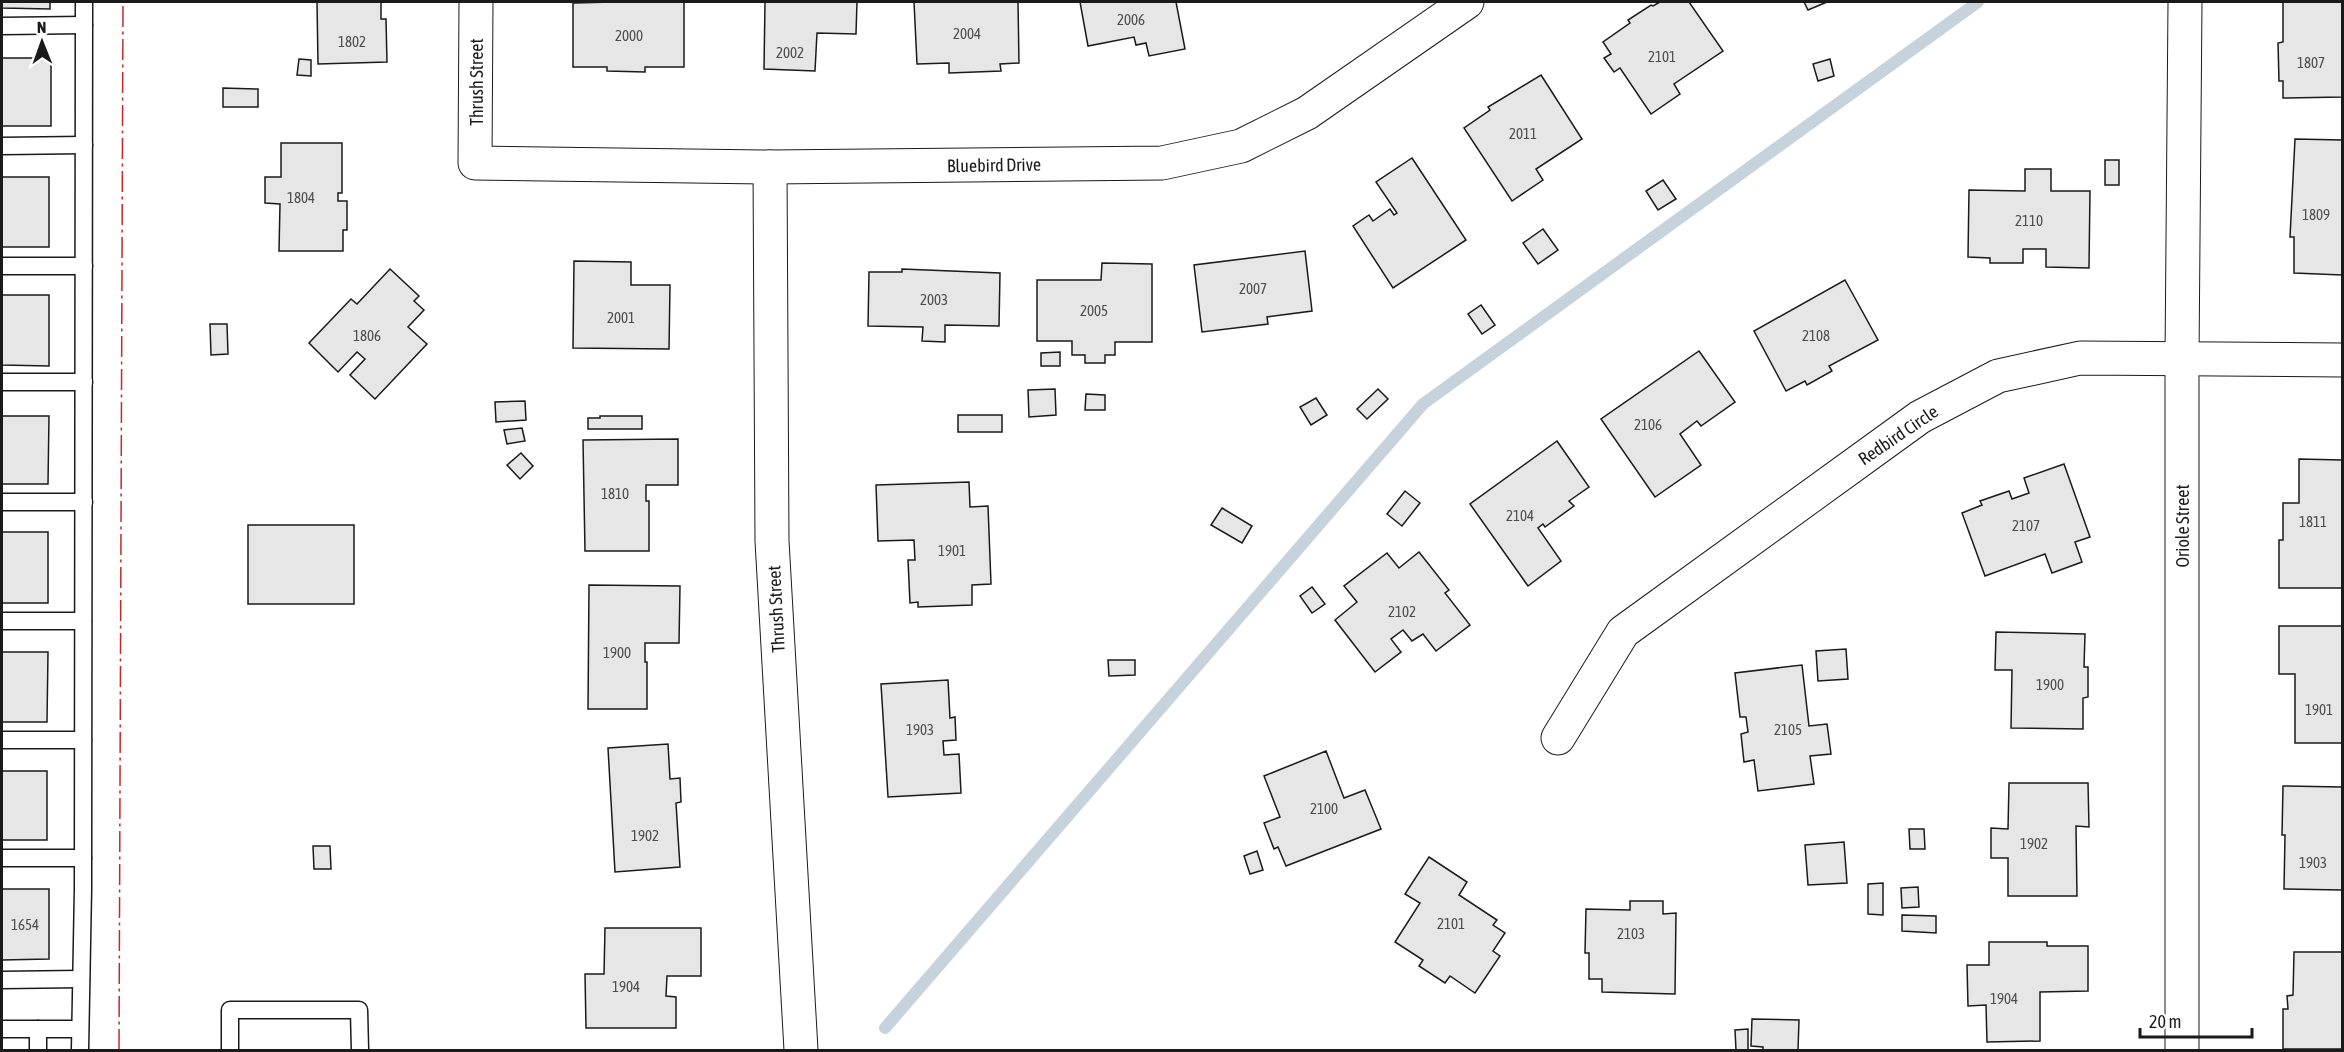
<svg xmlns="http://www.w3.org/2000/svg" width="2344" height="1052" viewBox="0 0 2344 1052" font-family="'Asap Condensed',sans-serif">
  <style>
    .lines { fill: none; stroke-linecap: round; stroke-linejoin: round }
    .stream { stroke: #c6d2dc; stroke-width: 12 }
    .building { fill: #e6e6e6; stroke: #1a1a1a; stroke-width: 1.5 }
    .service-casing { stroke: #1a1a1a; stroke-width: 19 }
    .minor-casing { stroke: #1a1a1a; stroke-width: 35 }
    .service { stroke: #fff; stroke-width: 16 }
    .minor { stroke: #fff; stroke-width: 33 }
    .power { stroke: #c62828; stroke-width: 1.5; stroke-dasharray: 21 4.5 3 4.5; stroke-linecap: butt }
    .labels { text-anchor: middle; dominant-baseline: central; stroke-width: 4.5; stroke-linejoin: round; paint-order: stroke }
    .number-label { font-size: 15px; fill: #4d4d4d }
    .street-label { font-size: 18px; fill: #1a1a1a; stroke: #fff }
  </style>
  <rect width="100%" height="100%" fill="#fff"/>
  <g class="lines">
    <!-- stream -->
    <path class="stream" d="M885,1028L1423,404L1978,2"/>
  </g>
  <!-- building -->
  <g class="building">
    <path d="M2,2H50V9L2,8Z"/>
    <path d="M317,2H381V19H386L387,62L318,64Z"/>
    <path d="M613,2H684V67H645V72L607,71V67H573V3Z"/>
    <path d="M765,2H857L856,34L817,33L815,71L764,69Z"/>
    <path d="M914,2H1018L1019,63L1000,64L1001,71L949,73V63L917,64Z"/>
    <path d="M1080,2H1176L1185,49L1149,56L1146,43L1136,45L1134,37L1088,46Z"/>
    <path d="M1660,2H1689L1723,51L1674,84L1680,94L1651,114L1620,68L1614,72L1604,58L1611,54L1603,42L1630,23L1628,20L1651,5L1653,6Z"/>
    <path d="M1804,2H1827L1808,10Z"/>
    <path d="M2283,2H2342V97L2283,98V81H2279L2278,43L2283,42Z"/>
    <rect x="2" y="58" width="49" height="68"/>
    <path d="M299,59L311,60V76L297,75Z"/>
    <path d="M1830,59L1834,76L1818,81L1813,64Z"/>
    <path d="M1541,75L1582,139L1536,169L1543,180L1512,201L1464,128L1490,110L1488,107Z"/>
    <path d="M223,88L258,89V107H223Z"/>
    <path d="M2295,139L2342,140V275L2294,273V237H2290Z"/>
    <path d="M281,143H342V193H338V201H347V230H343V251H279L280,204L265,203V177H281Z"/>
    <path d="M1412,158L1466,240L1393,288L1353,226L1369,215L1373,221L1390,209L1394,215L1397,213L1376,182Z"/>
    <rect x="2105" y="160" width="14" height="25"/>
    <path d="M2025,169H2051V191H2090L2089,268L2046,267V249H2023V263H1990V258L1968,257L1969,190L2025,191Z"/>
    <rect x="2" y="177" width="47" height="70"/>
    <path d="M1663,180L1676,199L1658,210L1646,191Z"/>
    <path d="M1543,229L1558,250L1538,264L1523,243Z"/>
    <path d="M1305,251L1312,311L1267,317L1268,324L1202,332L1194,265Z"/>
    <path d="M574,261L631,262V285H670L669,349L573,348Z"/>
    <path d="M1102,263L1152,264V342H1115V355H1105V363H1085V355H1072V341H1037V280H1101Z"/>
    <path d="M390,269L419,296L414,301L424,310L408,327L427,344L375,399L350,375L365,359L357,352L338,372L309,343L351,299L357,304Z"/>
    <path d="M902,269L1000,273L999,326L945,325V342L922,341L923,327L868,326L869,272H902Z"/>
    <path d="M1845,280L1878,340L1829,366L1832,371L1807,385L1805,381L1786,391L1754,331Z"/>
    <path d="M2,295H49V366L2,365Z"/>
    <path d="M1481,305L1495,325L1482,334L1468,314Z"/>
    <path d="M210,324H227L228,354L211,355Z"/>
    <path d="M1699,351L1735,402L1701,426L1697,421L1680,434L1701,465L1655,497L1601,419Z"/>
    <path d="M1060,352V366H1041V353Z"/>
    <path d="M1055,389L1056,415L1029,417L1028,390Z"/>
    <path d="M1378,389L1388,399L1367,419L1357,409Z"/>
    <path d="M1086,394L1105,395V410H1085Z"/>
    <path d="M1316,398L1327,415L1311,425L1300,407Z"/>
    <path d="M525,401L526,420L496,422L495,402Z"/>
    <rect x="958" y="415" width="44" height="17"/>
    <path d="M2,416H49L48,484H2Z"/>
    <path d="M600,416H642V429H588V418H600Z"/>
    <path d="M522,428L525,441L507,444L504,430Z"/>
    <path d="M678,439V485H646V501H649V551H585L583,440Z"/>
    <path d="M1557,441L1589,487L1569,501L1574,506L1545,527L1543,524L1538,528L1561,561L1528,586L1470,504Z"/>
    <path d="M521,453L533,466L520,479L507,465Z"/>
    <path d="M2299,459L2342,460V588H2279V540H2283V503H2299Z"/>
    <path d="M2064,464L2090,537L2075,542L2082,562L2052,573L2045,554L1985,576L1962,513L1982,505L1980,501L2009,491L2012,499L2029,493L2024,478Z"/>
    <path d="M969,482L970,507L988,506L991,584L972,585V605L918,607V602L910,603L908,560H915L914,540L878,541L876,485Z"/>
    <path d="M1405,491L1420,503L1402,526L1387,514Z"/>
    <path d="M1222,508L1252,526L1242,543L1211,525Z"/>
    <rect x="248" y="525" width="106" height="79"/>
    <rect x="2" y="532" width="46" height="71"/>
    <path d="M1419,552L1449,590L1445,593L1470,625L1436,651L1423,634L1412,641L1403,630L1391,639L1401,652L1375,672L1335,620L1357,602L1344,586L1387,553L1399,568Z"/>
    <path d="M589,585L680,586L679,643H645V662H647V709H588Z"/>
    <path d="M1312,587L1325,604L1312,613L1300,596Z"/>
    <path d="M2279,626H2342V743H2295V674H2279Z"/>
    <path d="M1996,632L2085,634L2084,667H2088V697L2083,698V729L2011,728L2012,670H1995Z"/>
    <path d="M1846,649L1848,679L1818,681L1816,651Z"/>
    <path d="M2,652H48L47,722H2Z"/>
    <path d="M1108,660H1135V675L1109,676Z"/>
    <path d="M1802,665L1809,726L1827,724L1831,754L1810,756L1814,784L1758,791L1754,760L1744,762L1741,734L1748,732L1746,717H1740L1735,673Z"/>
    <path d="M948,680L950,718L955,717L956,740L943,741L944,755L959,754L961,793L888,797L881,684Z"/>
    <path d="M668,744L670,779L680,778L681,802L676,803L680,867L615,872L608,748Z"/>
    <path d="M1326,751L1344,798L1365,790L1381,829L1286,866L1278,847L1274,849L1264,823L1280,817L1264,776Z"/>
    <rect x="2" y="771" width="45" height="69"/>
    <path d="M2009,783H2088L2089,827L2076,826L2077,896H2008V858H1991V828L2008,829Z"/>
    <path d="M2283,786L2342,787V890L2284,889L2285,835H2282Z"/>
    <path d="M1909,829H1924L1925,849H1910Z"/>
    <path d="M1844,842L1847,883L1808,885L1805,845Z"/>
    <path d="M313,846H330L331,869H314Z"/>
    <path d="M1257,851L1263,870L1250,874L1244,856Z"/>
    <path d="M1429,857L1467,882L1459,895L1497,920L1493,925L1505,933L1493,951L1500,956L1475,993L1450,976L1445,983L1419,966L1423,960L1395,942L1420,903L1405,894Z"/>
    <path d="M1883,883V915L1868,914V884Z"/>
    <path d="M1918,887L1919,907L1902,908L1901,888Z"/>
    <path d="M2,889H49V959L2,960Z"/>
    <path d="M1630,901H1663V914L1676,913L1675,994L1602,992V979H1589V953H1585L1586,909L1630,910Z"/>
    <path d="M1902,915L1936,916V933L1902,931Z"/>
    <path d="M605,928H701V976H667L666,996L676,997V1028H586L585,974H604Z"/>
    <path d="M1989,942H2047V946H2088V991L2040,992V1041L1987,1042L1986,1005L1968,1006L1967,965H1989Z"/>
    <path d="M2294,952H2342V1049H2283V1009H2288L2287,996L2293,995Z"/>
    <path d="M1752,1019L1799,1020L1798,1050H1763V1047L1751,1046Z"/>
    <path d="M1748,1029V1050H1736L1735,1030Z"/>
  </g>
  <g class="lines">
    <!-- service casing -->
    <g class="service-casing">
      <g id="service">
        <path d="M2,26L84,25"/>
        <path d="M2,146L84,145"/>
        <path d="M2,266H84"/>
        <path d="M2,382H84"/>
        <path d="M2,502H84"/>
        <path d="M2,621H83"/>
        <path d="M2,740H83"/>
        <path d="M2,858H83"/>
        <path d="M2,980L81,979"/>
        <path d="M2,1029H80"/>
        <path d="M38,1029V1050"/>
        <path d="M80,1050L83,889L84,2"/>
        <path d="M230,1050V1010H359L360,1050"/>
      </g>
    </g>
    <!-- minor casing -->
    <g class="minor-casing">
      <g id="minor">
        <path d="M476,2L475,163L770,167L1162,163L1241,146L1307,113L1467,2"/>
        <path d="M770,167L772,541L801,1050"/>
        <path d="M1558,738L1623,632L1920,417L1998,376L2080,358L2342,360"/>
        <path d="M2182,1050V359L2185,2"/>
      </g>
    </g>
    <!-- service -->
    <use href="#service" class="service"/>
    <!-- minor -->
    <use href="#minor" class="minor"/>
    <!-- power -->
    <path class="power" d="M119,1050L123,2"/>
  </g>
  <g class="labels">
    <!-- number labels -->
    <g class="number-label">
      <text x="1131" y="19">2006</text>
      <text x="967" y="33">2004</text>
      <text x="629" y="35">2000</text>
      <text x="352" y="41">1802</text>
      <text x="790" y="52">2002</text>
      <text x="1662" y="56">2101</text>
      <text x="2311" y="62">1807</text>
      <text x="1523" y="133">2011</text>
      <text x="301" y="197">1804</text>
      <text x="2316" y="214">1809</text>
      <text x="2029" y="220">2110</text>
      <text x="1253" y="288">2007</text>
      <text x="934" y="299">2003</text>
      <text x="1094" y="310">2005</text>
      <text x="621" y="317">2001</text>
      <text x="367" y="335">1806</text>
      <text x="1816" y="335">2108</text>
      <text x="1648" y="424">2106</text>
      <text x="615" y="493">1810</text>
      <text x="1520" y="515">2104</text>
      <text x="2313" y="521">1811</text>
      <text x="2026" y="525">2107</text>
      <text x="952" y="550">1901</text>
      <text x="1402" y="611">2102</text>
      <text x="617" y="652">1900</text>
      <text x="2050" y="684">1900</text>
      <text x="2319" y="709">1901</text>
      <text x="920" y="729">1903</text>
      <text x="1788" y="729">2105</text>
      <text x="1324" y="808">2100</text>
      <text x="645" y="835">1902</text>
      <text x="2034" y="843">1902</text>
      <text x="2313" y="862">1903</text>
      <text x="1451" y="923">2101</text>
      <text x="25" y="924">1654</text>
      <text x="1631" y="933">2103</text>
      <text x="626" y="986">1904</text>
      <text x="2004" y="998">1904</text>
    </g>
    <!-- street labels -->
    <g class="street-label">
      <text transform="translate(476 82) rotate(-90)">Thrush Street</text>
      <text transform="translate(994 165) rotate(-1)">Bluebird Drive</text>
      <text transform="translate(1898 435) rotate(-34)">Redbird Circle</text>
      <text transform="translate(2182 526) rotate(-90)">Oriole Street</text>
      <text transform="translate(776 609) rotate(-93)">Thrush Street</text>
    </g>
  </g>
  <!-- border -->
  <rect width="2344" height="1052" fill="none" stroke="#1a1a1a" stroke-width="6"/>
  <!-- north arrow -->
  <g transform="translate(42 42) rotate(359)" stroke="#ffffff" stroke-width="4.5" paint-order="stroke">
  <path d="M0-4.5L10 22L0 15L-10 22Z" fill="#1a1a1a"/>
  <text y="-9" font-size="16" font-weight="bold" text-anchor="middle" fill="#1a1a1a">N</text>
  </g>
  <!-- scale -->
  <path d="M2140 1028v9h112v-9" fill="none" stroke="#1a1a1a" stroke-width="3"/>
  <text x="2149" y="1028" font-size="18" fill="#1a1a1a" stroke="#ffffff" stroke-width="4.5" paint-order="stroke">20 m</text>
</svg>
